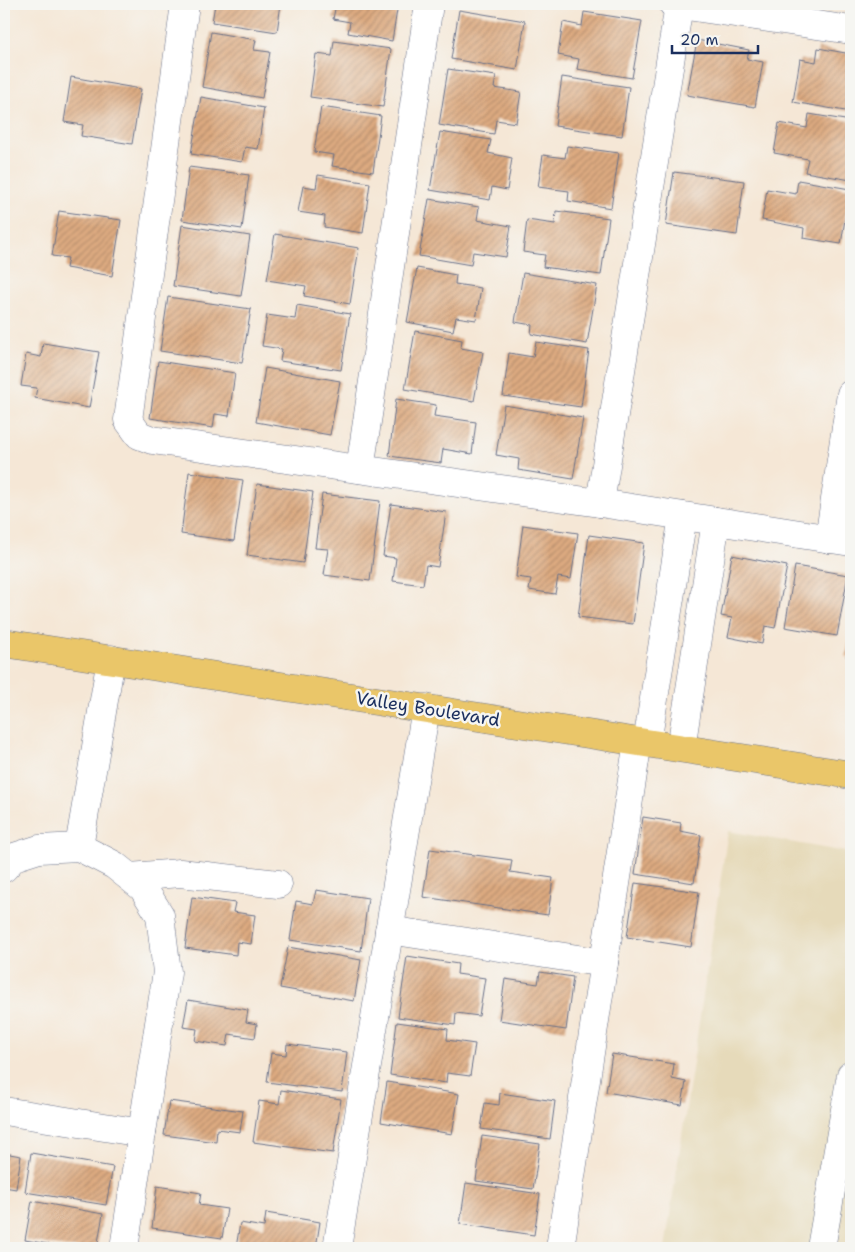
<svg xmlns="http://www.w3.org/2000/svg" width="855" height="1252" viewBox="0 0 855 1252" font-family="'Shantell Sans',sans-serif">
  <style>
    .built { fill: #e6daba }
    .building { fill: url(#building-hatch) }
    .lines { fill: none; stroke-linecap: round; stroke-linejoin: round }
    .minor-casing { stroke: #676f88; stroke-width: 29 }
    .major-casing { stroke: #676f88; stroke-width: 29 }
    .minor { stroke: #fff; stroke-width: 28 }
    .major { stroke: #eac669; stroke-width: 28 }
    .labels { text-anchor: middle; dominant-baseline: central; stroke-width: 5; stroke-linejoin: round; paint-order: stroke }
    .street-label { font-size: 18px; fill: #1b2f5e; stroke: #f6f6f2 }
  </style>
  <defs>
    <pattern id="building-hatch" width="6" height="6" patternUnits="userSpaceOnUse" patternTransform="scale(1.25)"><rect width="6" height="6" fill="#ddaa80"/><path d="M-1 1l2-2M0 6l6-6M5 7l2-2" fill="none" stroke="#b28b6c"/></pattern>
  </defs>
  <rect width="100%" height="100%" fill="#f6f6f2"/>
  <filter id="ink" filterUnits="userSpaceOnUse"><feTurbulence type="fractalNoise" baseFrequency=".02" numOctaves="2"/><feDisplacementMap in="SourceGraphic" scale="10" xChannelSelector="R" yChannelSelector="G"/><feConvolveMatrix kernelMatrix="1 2 1 2 8 2 1 2 1" color-interpolation-filters="sRGB"/></filter>
  <filter id="wash" filterUnits="userSpaceOnUse"><feTurbulence type="fractalNoise" baseFrequency=".0096" numOctaves="4" result="noise"/><feDisplacementMap in="SourceGraphic" scale="20" xChannelSelector="R" yChannelSelector="G"/><feGaussianBlur stdDeviation="1.12" result="paint"/><feColorMatrix in="noise" values="0 0 0 0 0 0 0 0 0 0 0 0 0 0 0 0 0 1.4 0 .05"/><feComposite in="paint" operator="in"/></filter>
  <g filter="url(#wash)">
    <rect width="100%" height="100%" fill="#f5e7d6"/>
    <!-- built -->
    <path class="built" d="M728,831L851,853V1248H665Z"/>
    <g id="blocks">
      <!-- building -->
      <g class="building">
        <path d="M215,4H281L277,32L212,22Z"/>
        <path d="M336,4H398L392,41L348,33L350,22L333,19Z"/>
        <path d="M459,10L525,21L517,70L451,59Z"/>
        <path d="M584,12L642,21L632,78L577,69L579,59L558,55L563,22L582,26Z"/>
        <path d="M211,32L256,40L254,50L270,52L262,98L202,87Z"/>
        <path d="M697,40L749,50L747,59L763,62L755,107L687,95Z"/>
        <path d="M334,41L391,49L383,107L310,97L316,54L332,56Z"/>
        <path d="M818,48L851,54V112L793,102L800,59L816,62Z"/>
        <path d="M448,69L496,76L494,88L521,92L516,123L496,120L494,134L439,125Z"/>
        <path d="M71,77L141,89L132,144L81,136L83,125L64,122Z"/>
        <path d="M562,77L629,87L622,136L555,126Z"/>
        <path d="M201,97L264,108L258,149L245,147L242,162L191,154Z"/>
        <path d="M321,107L381,116L373,172L332,166L334,155L314,152Z"/>
        <path d="M809,114L851,121V180L805,172L808,159L774,153L779,123L807,128Z"/>
        <path d="M440,132L491,140L488,153L512,158L507,190L492,187L490,200L430,190Z"/>
        <path d="M567,146L619,153L611,208L568,201L569,191L538,187L543,155L565,158Z"/>
        <path d="M189,167L249,175L242,229L182,220Z"/>
        <path d="M674,172L744,181L737,235L666,225Z"/>
        <path d="M318,175L370,183L363,233L324,227L325,216L298,212L303,186L316,188Z"/>
        <path d="M798,180L850,189L841,244L803,238L804,228L762,220L767,189L796,194Z"/>
        <path d="M429,199L479,207L477,220L511,226L506,257L473,252L471,265L419,256Z"/>
        <path d="M59,211L121,220L112,276L66,268L68,258L52,256Z"/>
        <path d="M556,211L609,218L601,275L543,267L545,255L523,252L527,220L555,224Z"/>
        <path d="M182,225L250,236L241,296L173,286Z"/>
        <path d="M275,234L359,248L350,304L304,296L306,286L267,280Z"/>
        <path d="M417,268L456,275L455,284L481,288L476,320L456,317L453,331L407,322Z"/>
        <path d="M523,273L597,285L587,344L531,334L532,325L515,322Z"/>
        <path d="M168,297L251,309L242,363L160,351Z"/>
        <path d="M297,305L350,314L341,370L280,361L282,349L262,346L267,315L295,319Z"/>
        <path d="M415,331L462,340L461,348L483,352L474,401L405,389Z"/>
        <path d="M536,342L589,350L581,407L503,396L509,353L533,357Z"/>
        <path d="M43,343L99,352L89,408L35,398L37,388L21,386L26,354L41,357Z"/>
        <path d="M158,361L235,373L229,416L215,414L213,428L150,418Z"/>
        <path d="M265,368L340,381L330,435L256,422Z"/>
        <path d="M396,399L436,405L434,416L476,422L472,454L443,449L441,463L389,456Z"/>
        <path d="M504,405L583,418L573,479L518,470L519,459L496,455Z"/>
        <path d="M189,472L243,480L234,541L181,534Z"/>
        <path d="M257,484L313,492L303,563L247,555Z"/>
        <path d="M322,494L380,501L370,581L324,575L328,549L315,548Z"/>
        <path d="M391,504L446,512L438,567L426,565L423,585L393,581L396,558L383,556Z"/>
        <path d="M523,525L578,533L571,579L558,577L555,594L529,590L531,579L516,577Z"/>
        <path d="M589,535L644,543L633,624L578,617Z"/>
        <path d="M732,555L787,566L775,628L765,626L762,644L728,637L732,618L721,616Z"/>
        <path d="M795,566L848,575L837,636L785,627Z"/>
        <path d="M850,634H851V658L846,657Z"/>
        <path d="M643,817L681,823L680,831L701,835L694,883L635,874Z"/>
        <path d="M430,849L512,860L510,872L553,878L548,915L423,897Z"/>
        <path d="M635,883L699,892L691,947L627,937Z"/>
        <path d="M316,890L368,898L361,951L290,940L296,901L313,904Z"/>
        <path d="M192,897L235,903L233,912L255,915L251,944L237,942L236,955L185,948Z"/>
        <path d="M288,947L361,960L354,1001L280,988Z"/>
        <path d="M407,956L458,964L457,974L485,978L479,1016L456,1013L455,1025L398,1017Z"/>
        <path d="M540,972L573,977L566,1030L499,1020L505,979L538,984Z"/>
        <path d="M188,1000L248,1010L246,1022L257,1024L255,1038L229,1034L227,1046L195,1041L197,1029L183,1027Z"/>
        <path d="M397,1022L448,1029L447,1040L475,1044L470,1076L447,1073L446,1083L390,1075Z"/>
        <path d="M287,1044L347,1052L342,1092L267,1082L271,1053L286,1055Z"/>
        <path d="M612,1054L674,1064L672,1079L686,1082L682,1105L606,1092Z"/>
        <path d="M387,1082L459,1094L452,1134L381,1122Z"/>
        <path d="M281,1090L341,1099L333,1153L253,1142L259,1101L279,1104Z"/>
        <path d="M500,1093L555,1101L550,1139L481,1129L485,1103L499,1105Z"/>
        <path d="M169,1101L243,1111L240,1132L217,1129L216,1142L164,1135Z"/>
        <path d="M482,1136L540,1144L533,1189L476,1181Z"/>
        <path d="M4,1153L21,1156L16,1189L4,1187Z"/>
        <path d="M31,1153L113,1167L106,1205L25,1192Z"/>
        <path d="M466,1183L540,1194L534,1235L460,1224Z"/>
        <path d="M157,1186L201,1193L199,1205L227,1209L222,1238L152,1228Z"/>
        <path d="M32,1201L103,1214L97,1248H69L25,1240Z"/>
        <path d="M266,1213L320,1222L316,1248H236L240,1223L264,1227Z"/>
      </g>
    </g>
  </g>
  <g filter="url(#ink)">
    <use href="#blocks" fill-opacity="0" stroke="#676f88" stroke-width="1"/>
    <g class="lines">
      <!-- minor casing -->
      <g class="minor-casing">
        <g id="minor">
          <path d="M185,4L128,420L139,435L152,440L600,503L851,542"/>
          <path d="M673,4L851,30"/>
          <path d="M360,469L429,4"/>
          <path d="M600,503L679,5"/>
          <path d="M829,539L851,394"/>
          <path d="M647,743L683,516"/>
          <path d="M681,748L716,521"/>
          <path d="M79,847L111,659"/>
          <path d="M4,868L14,857L39,849L79,847L114,865L143,888L160,915L167,972L124,1248"/>
          <path d="M130,877L180,873L278,884"/>
          <path d="M389,930L604,963"/>
          <path d="M4,1111L142,1133"/>
          <path d="M337,1248L426,708"/>
          <path d="M560,1248L638,741"/>
          <path d="M821,1248L851,1075"/>
        </g>
      </g>
      <!-- major casing -->
      <g class="major-casing">
        <path id="major" d="M4,643L851,775"/>
      </g>
      <!-- minor -->
      <use href="#minor" class="minor"/>
      <!-- major -->
      <use href="#major" class="major"/>
    </g>
  </g>
  <g class="labels">
    <!-- street labels -->
    <g class="street-label">
      <text transform="translate(428 709) rotate(9)">Valley Boulevard</text>
    </g>
  </g>
  <!-- margin -->
  <rect width="855" height="1252" fill="none" stroke="#f6f6f2" stroke-width="20"/>
  <!-- scale -->
  <path d="M672 45v8h86v-8" fill="none" stroke="#1b2f5e" stroke-width="2.5"/>
  <text x="680" y="45" font-size="15" fill="#1b2f5e" stroke="#f6f6f2" stroke-width="4" paint-order="stroke">20 m</text>
</svg>
